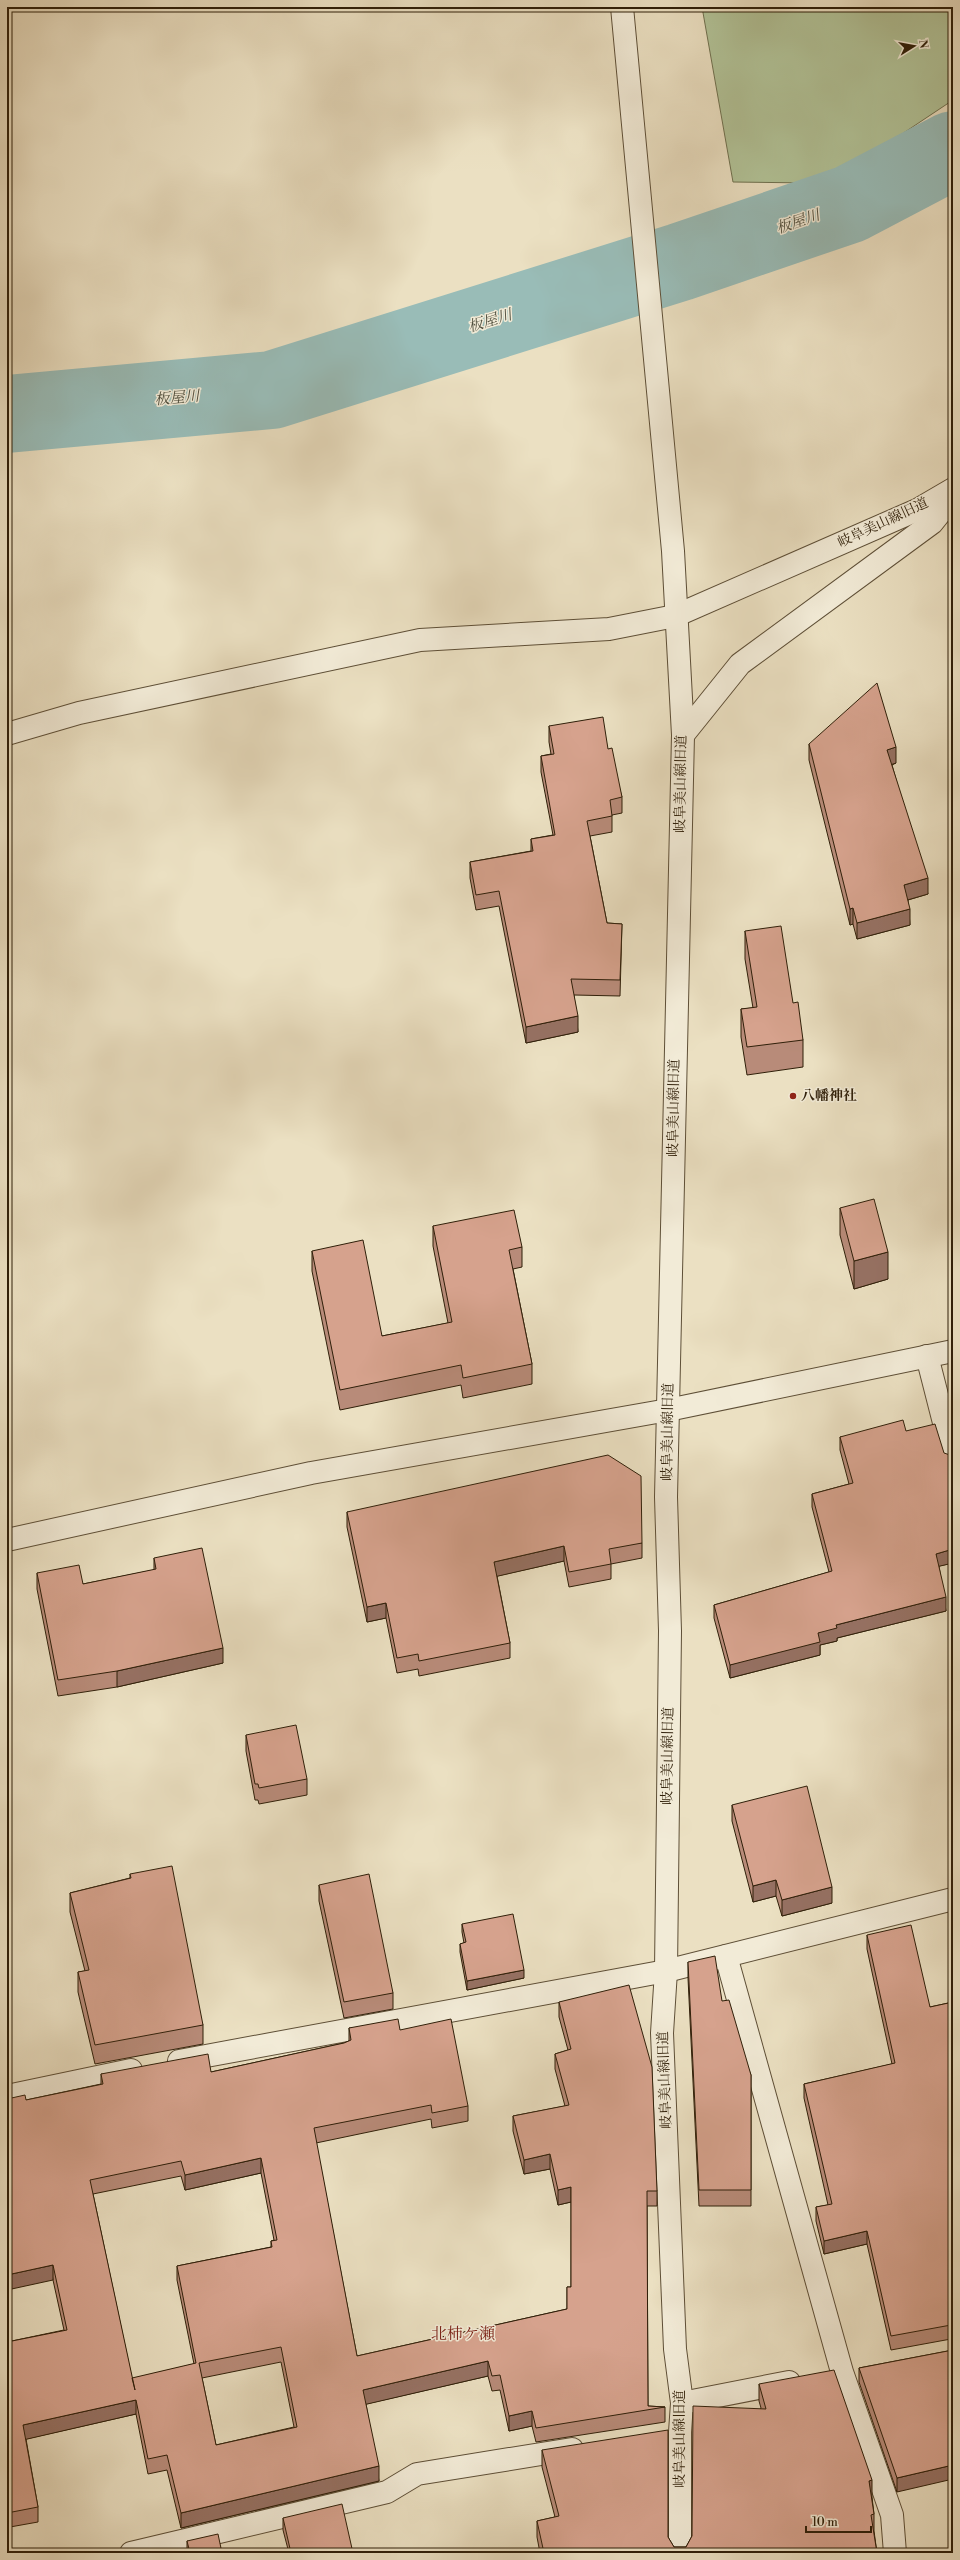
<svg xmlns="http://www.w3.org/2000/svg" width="960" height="2560" viewBox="0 0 960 2560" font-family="'Libre Bodoni','Noto Serif JP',serif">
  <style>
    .green { fill: #b2c398; stroke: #707150 }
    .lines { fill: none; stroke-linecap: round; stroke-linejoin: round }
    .river { stroke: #99bcb7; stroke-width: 78 }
    .minor-casing { stroke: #5e4f37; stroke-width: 24 }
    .minor { stroke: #f2ebd7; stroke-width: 22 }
    .wall { fill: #b88b79; stroke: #2f1f09; fill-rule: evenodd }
    .shaded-wall { fill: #967163; stroke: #2f1f09 }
    .building { fill: #d6a28d; stroke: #2f1f09; fill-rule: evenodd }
    .poi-dot { fill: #8f2418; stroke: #f2ebd7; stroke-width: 1.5 }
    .labels { text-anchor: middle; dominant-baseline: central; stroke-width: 3; stroke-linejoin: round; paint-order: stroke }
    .street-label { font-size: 14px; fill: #2f1f09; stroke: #f2ebd7 }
    .poi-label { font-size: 14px; font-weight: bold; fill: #2f1f09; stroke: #f2ebd7; text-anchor: start }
    .water-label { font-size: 15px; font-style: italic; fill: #4f4e3d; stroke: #f2ebd7 }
    .quarter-label { font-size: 16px; fill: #7a1f14; stroke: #f2ebd7 }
  </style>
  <rect width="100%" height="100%" fill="#ebe0c2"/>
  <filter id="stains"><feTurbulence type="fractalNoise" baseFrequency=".005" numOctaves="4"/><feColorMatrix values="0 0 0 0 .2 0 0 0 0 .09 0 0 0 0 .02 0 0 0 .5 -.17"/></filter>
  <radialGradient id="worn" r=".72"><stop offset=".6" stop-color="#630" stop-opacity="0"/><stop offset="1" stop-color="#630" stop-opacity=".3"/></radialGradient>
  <!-- green -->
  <path class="green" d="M702,7H953V100L902,134L810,183L733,182Z"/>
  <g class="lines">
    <!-- river -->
    <path class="river" d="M7,414L272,390L680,262L850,204L953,150"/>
    <!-- minor casing -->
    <g class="minor-casing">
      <g id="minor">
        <path d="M622,7L673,551L683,735L666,1497L670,1631L666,1971L662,2033L675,2349L682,2403L680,2432V2553"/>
        <path d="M7,734L79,713L420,640L609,629L675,616L917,510L953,489"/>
        <path d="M683,735L740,664L932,523L953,497"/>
        <path d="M927,1356L953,1458"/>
        <path d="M7,1540L311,1473L668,1410L953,1351"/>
        <path d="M726,1956L842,2372L892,2515L895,2553"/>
        <path d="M179,2061L666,1971L953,1899"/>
        <path d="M7,2096L131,2070"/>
        <path d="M682,2403L789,2382"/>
        <path d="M131,2553L387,2492L417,2474L572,2449"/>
      </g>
    </g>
    <!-- minor -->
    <use href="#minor" class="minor"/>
  </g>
  <!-- wall -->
  <g class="wall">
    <path d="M953,618V648L950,635V621Z"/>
    <path d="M549,726L608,749L622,797V813L612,815V832L590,836L607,923L622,924L620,996L574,995L578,1032L526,1043L499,906L476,910L470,878V862L531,851V839L553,835L541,772V756L551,754L549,742Z"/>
    <path d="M809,744L896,763L892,765L928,894L908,900L910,925L857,939L853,924L850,925L809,760Z"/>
    <path d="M745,931L803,1040V1067L747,1075L741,1037V1009L753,1008L745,959Z"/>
    <path d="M840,1208L888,1279L854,1289L840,1235Z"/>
    <path d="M433,1226L522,1247V1267L513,1269L532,1364V1384L463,1398L461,1385L340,1410L312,1271V1251L382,1336L448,1323L433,1246Z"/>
    <path d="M906,1431L953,1563L939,1566L946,1611L837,1638V1641L820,1645V1655L730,1678L714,1618V1605L829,1572L812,1507V1494L849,1484L840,1450V1437Z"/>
    <path d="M347,1512L642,1543V1558L611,1564V1579L569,1587L564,1561L497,1576L510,1643V1658L419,1676L418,1669L397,1673L386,1618L367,1622L347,1527Z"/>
    <path d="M154,1558L223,1663L117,1687L58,1696L37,1589V1573L83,1584L154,1570Z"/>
    <path d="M246,1735L307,1779V1795L259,1804L258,1800H255L246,1751Z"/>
    <path d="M732,1805L832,1903L782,1916L776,1896L753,1902L732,1821Z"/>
    <path d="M130,1874L203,2025V2044L95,2064L78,1992V1972L85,1971L70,1912V1893L130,1878Z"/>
    <path d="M319,1885L393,1993V2009L344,2018L319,1901Z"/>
    <path d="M462,1924L524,1978L467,1990L460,1952V1944L464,1943L462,1932Z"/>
    <path d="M867,1935L930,2007L953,2002V2339H951L891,2350L867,2244L824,2254L816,2221V2207L828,2205L804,2098V2084L892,2064L867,1949Z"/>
    <path d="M688,1962L722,2001L751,2075V2206H699L688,1978Z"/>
    <path d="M559,2002L657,2191V2206H647L648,2406L665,2407V2422L536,2442L532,2426L509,2431L500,2390L492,2391L488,2376L366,2404L379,2481L181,2528L167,2470L148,2474L136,2414L26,2439L38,2507V2522L10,2527L11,2548L7,2549V2342L64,2330L53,2280L26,2100L101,2084V2074L211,2072L344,2043L349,2041V2028L400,2030L468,2106V2121L432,2128L431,2119L316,2143L357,2356L567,2309V2287H571V2202L558,2205L550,2169L524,2174L513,2131V2116L565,2106L555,2069V2054L568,2050L559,2017ZM261,2173L274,2240L271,2241V2247L177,2266V2280L194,2364L132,2379L93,2194L181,2176L185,2190ZM281,2362L294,2427L216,2445L202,2378Z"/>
    <path d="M953,2350L897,2492L859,2382V2368Z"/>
    <path d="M759,2384L872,2497L874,2514V2531L877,2553H540L537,2537V2521L555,2517L542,2467V2450L668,2537L674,2547H686L692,2536L761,2408L759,2401Z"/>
    <path d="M283,2518L353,2553H289L283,2530Z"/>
    <path d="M187,2541L222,2553H187Z"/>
  </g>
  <!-- shaded-wall -->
  <g class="shaded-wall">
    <path d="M896,747V763L887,766V750Z"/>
    <path d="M928,878V894L904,901V885Z"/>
    <path d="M853,908V924L850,925V909Z"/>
    <path d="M910,909V925L857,939V923Z"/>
    <path d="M578,1016V1032L526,1043V1027Z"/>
    <path d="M888,1252V1279L854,1289V1261Z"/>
    <path d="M564,1546V1561L494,1577V1562Z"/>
    <path d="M953,1549V1563L936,1567V1554Z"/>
    <path d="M946,1597V1611L837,1638V1641L820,1645V1655L730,1678V1665L818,1633L836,1625Z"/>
    <path d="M386,1603V1618L367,1622V1607Z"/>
    <path d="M223,1648V1663L117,1687V1671Z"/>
    <path d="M776,1880V1896L753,1902V1886Z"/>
    <path d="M832,1887V1903L782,1916V1900Z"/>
    <path d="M524,1970V1978L467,1990V1981Z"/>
    <path d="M550,2154V2169L524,2174V2160Z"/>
    <path d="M261,2158V2173L185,2190V2175Z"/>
    <path d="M571,2187V2202L558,2205V2190Z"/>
    <path d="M867,2231V2244L824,2254V2241Z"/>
    <path d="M53,2265V2280L7,2290V2275Z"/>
    <path d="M488,2361V2376L363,2405V2390Z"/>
    <path d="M136,2400V2414L23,2440V2425Z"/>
    <path d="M532,2411V2426L509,2431V2416Z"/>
    <path d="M953,2465V2479L897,2492V2478Z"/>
    <path d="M379,2466V2481L181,2528V2513Z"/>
    <path d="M872,2480V2497L869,2498V2481Z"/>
    <path d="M11,2533V2548L7,2549V2534Z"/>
  </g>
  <!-- building -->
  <g class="building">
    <path d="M953,618V634L950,621Z"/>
    <path d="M877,683L896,747L887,750L928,878L904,885L910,909L857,923L853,908L850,909L809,744Z"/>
    <path d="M603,717L608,749L612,748L622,797L610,800L612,816L587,821L607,923L622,924L620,980L571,979L578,1016L526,1027L499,891L476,895L470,862L533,851L531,839L555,835L541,756L554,754L549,726Z"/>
    <path d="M781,926L793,1003L798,1002L803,1040L747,1047L741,1009L757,1007L745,931Z"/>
    <path d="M874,1199L888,1252L854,1261L840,1208Z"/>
    <path d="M514,1210L522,1247L509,1250L532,1364L463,1378L461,1365L340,1390L312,1251L363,1240L382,1336L452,1322L433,1226Z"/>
    <path d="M903,1420L906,1431L935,1424L944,1453L953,1456V1549L936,1554L946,1597L836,1625L837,1628L818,1633L820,1642L730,1665L714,1605L832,1571L812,1494L853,1483L840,1437Z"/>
    <path d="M608,1455L641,1476L642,1543L609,1549L611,1564L569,1572L564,1546L494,1562L510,1643L419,1661L418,1654L397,1658L386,1603L367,1607L347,1512Z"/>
    <path d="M202,1548L223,1648L117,1671L58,1680L37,1573L79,1565L83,1584L156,1569L154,1558Z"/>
    <path d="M296,1725L307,1779L259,1788L258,1784H255L246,1735Z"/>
    <path d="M807,1786L832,1887L782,1900L776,1880L753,1886L732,1805Z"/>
    <path d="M172,1866L203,2025L95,2045L78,1972L89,1970L70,1893L131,1878L130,1874Z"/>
    <path d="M369,1874L393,1993L344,2002L319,1885Z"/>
    <path d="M513,1914L524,1970L467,1981L460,1944L466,1942L462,1924Z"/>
    <path d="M911,1925L930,2007L953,2002V2326L951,2325L891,2336L867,2231L824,2241L816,2207L832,2204L804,2084L895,2063L867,1935Z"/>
    <path d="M715,1956L722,2001L729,2000L751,2075V2190H699L688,1962Z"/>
    <path d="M629,1985L652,2067L657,2191H647L648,2406L665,2407L536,2428L532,2411L509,2416L500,2375L492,2376L488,2361L363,2390L379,2466L181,2513L167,2455L148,2459L136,2400L23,2425L38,2507L7,2513V2342L67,2330L53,2265L7,2275V2099L25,2095L26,2100L103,2084L101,2074L208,2054L211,2072L344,2043L351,2040L349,2028L398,2019L400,2030L451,2019L468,2106L432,2113L431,2105L314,2128L357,2356L567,2309V2287H571V2187L558,2190L550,2154L524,2160L513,2116L569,2105L555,2054L571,2049L559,2002ZM261,2158L277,2240L271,2241L272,2247L177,2266L196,2363L132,2378L135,2390L90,2180L181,2161L185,2175ZM281,2347L297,2427L216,2445L199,2363Z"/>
    <path d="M953,2350V2465L897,2478L859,2368Z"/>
    <path d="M834,2370L872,2480L869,2481L874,2514L871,2515L877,2553H544L537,2521L559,2516L542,2450L668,2430V2537L674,2547H686L692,2536L693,2406L766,2409L759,2384Z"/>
    <path d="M342,2504L353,2553H291L283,2518Z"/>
    <path d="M7,2513L11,2533L7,2534Z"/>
    <path d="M218,2534L222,2553H190L187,2541Z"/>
  </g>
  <!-- markers -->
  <circle class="poi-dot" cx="793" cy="1096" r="4"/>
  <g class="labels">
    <!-- street labels -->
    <g class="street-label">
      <text transform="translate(883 523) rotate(-25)">岐阜美山線旧道</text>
      <text transform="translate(681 784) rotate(-89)">岐阜美山線旧道</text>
      <text transform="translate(674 1108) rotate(-89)">岐阜美山線旧道</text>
      <text transform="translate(668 1432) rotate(-89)">岐阜美山線旧道</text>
      <text transform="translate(668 1756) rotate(-89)">岐阜美山線旧道</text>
      <text transform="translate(665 2080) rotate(-92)">岐阜美山線旧道</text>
      <text transform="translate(680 2439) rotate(-90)">岐阜美山線旧道</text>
    </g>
    <!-- poi labels -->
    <g class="poi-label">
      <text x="801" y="1096">八幡神社</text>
    </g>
    <!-- water labels -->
    <g class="water-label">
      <text transform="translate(798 222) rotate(-19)">板屋川</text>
      <text transform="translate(490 321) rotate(-17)">板屋川</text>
      <text transform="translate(177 398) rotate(-5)">板屋川</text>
    </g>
    <!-- quarter labels -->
    <g class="quarter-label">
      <text x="463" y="2334">北柿ケ瀬</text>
    </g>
  </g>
  <!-- margin -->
  <rect width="960" height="2560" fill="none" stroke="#ebe0c2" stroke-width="24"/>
  <rect x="8" y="8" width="944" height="2544" fill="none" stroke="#2f1f09" stroke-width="2"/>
  <rect x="12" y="12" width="936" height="2536" fill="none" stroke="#2f1f09"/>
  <!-- north arrow -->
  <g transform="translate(914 46) rotate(79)" stroke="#f2ebd7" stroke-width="3" paint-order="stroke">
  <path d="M0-3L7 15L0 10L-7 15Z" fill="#2f1f09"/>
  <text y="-6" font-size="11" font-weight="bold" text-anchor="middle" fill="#2f1f09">N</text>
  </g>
  <!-- scale -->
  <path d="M806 2526v6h65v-6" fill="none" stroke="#2f1f09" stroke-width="2"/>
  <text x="812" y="2526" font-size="12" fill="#2f1f09" stroke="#f2ebd7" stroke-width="3" paint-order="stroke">10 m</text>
  <rect width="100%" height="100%" filter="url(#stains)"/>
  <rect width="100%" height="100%" fill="url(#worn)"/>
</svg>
